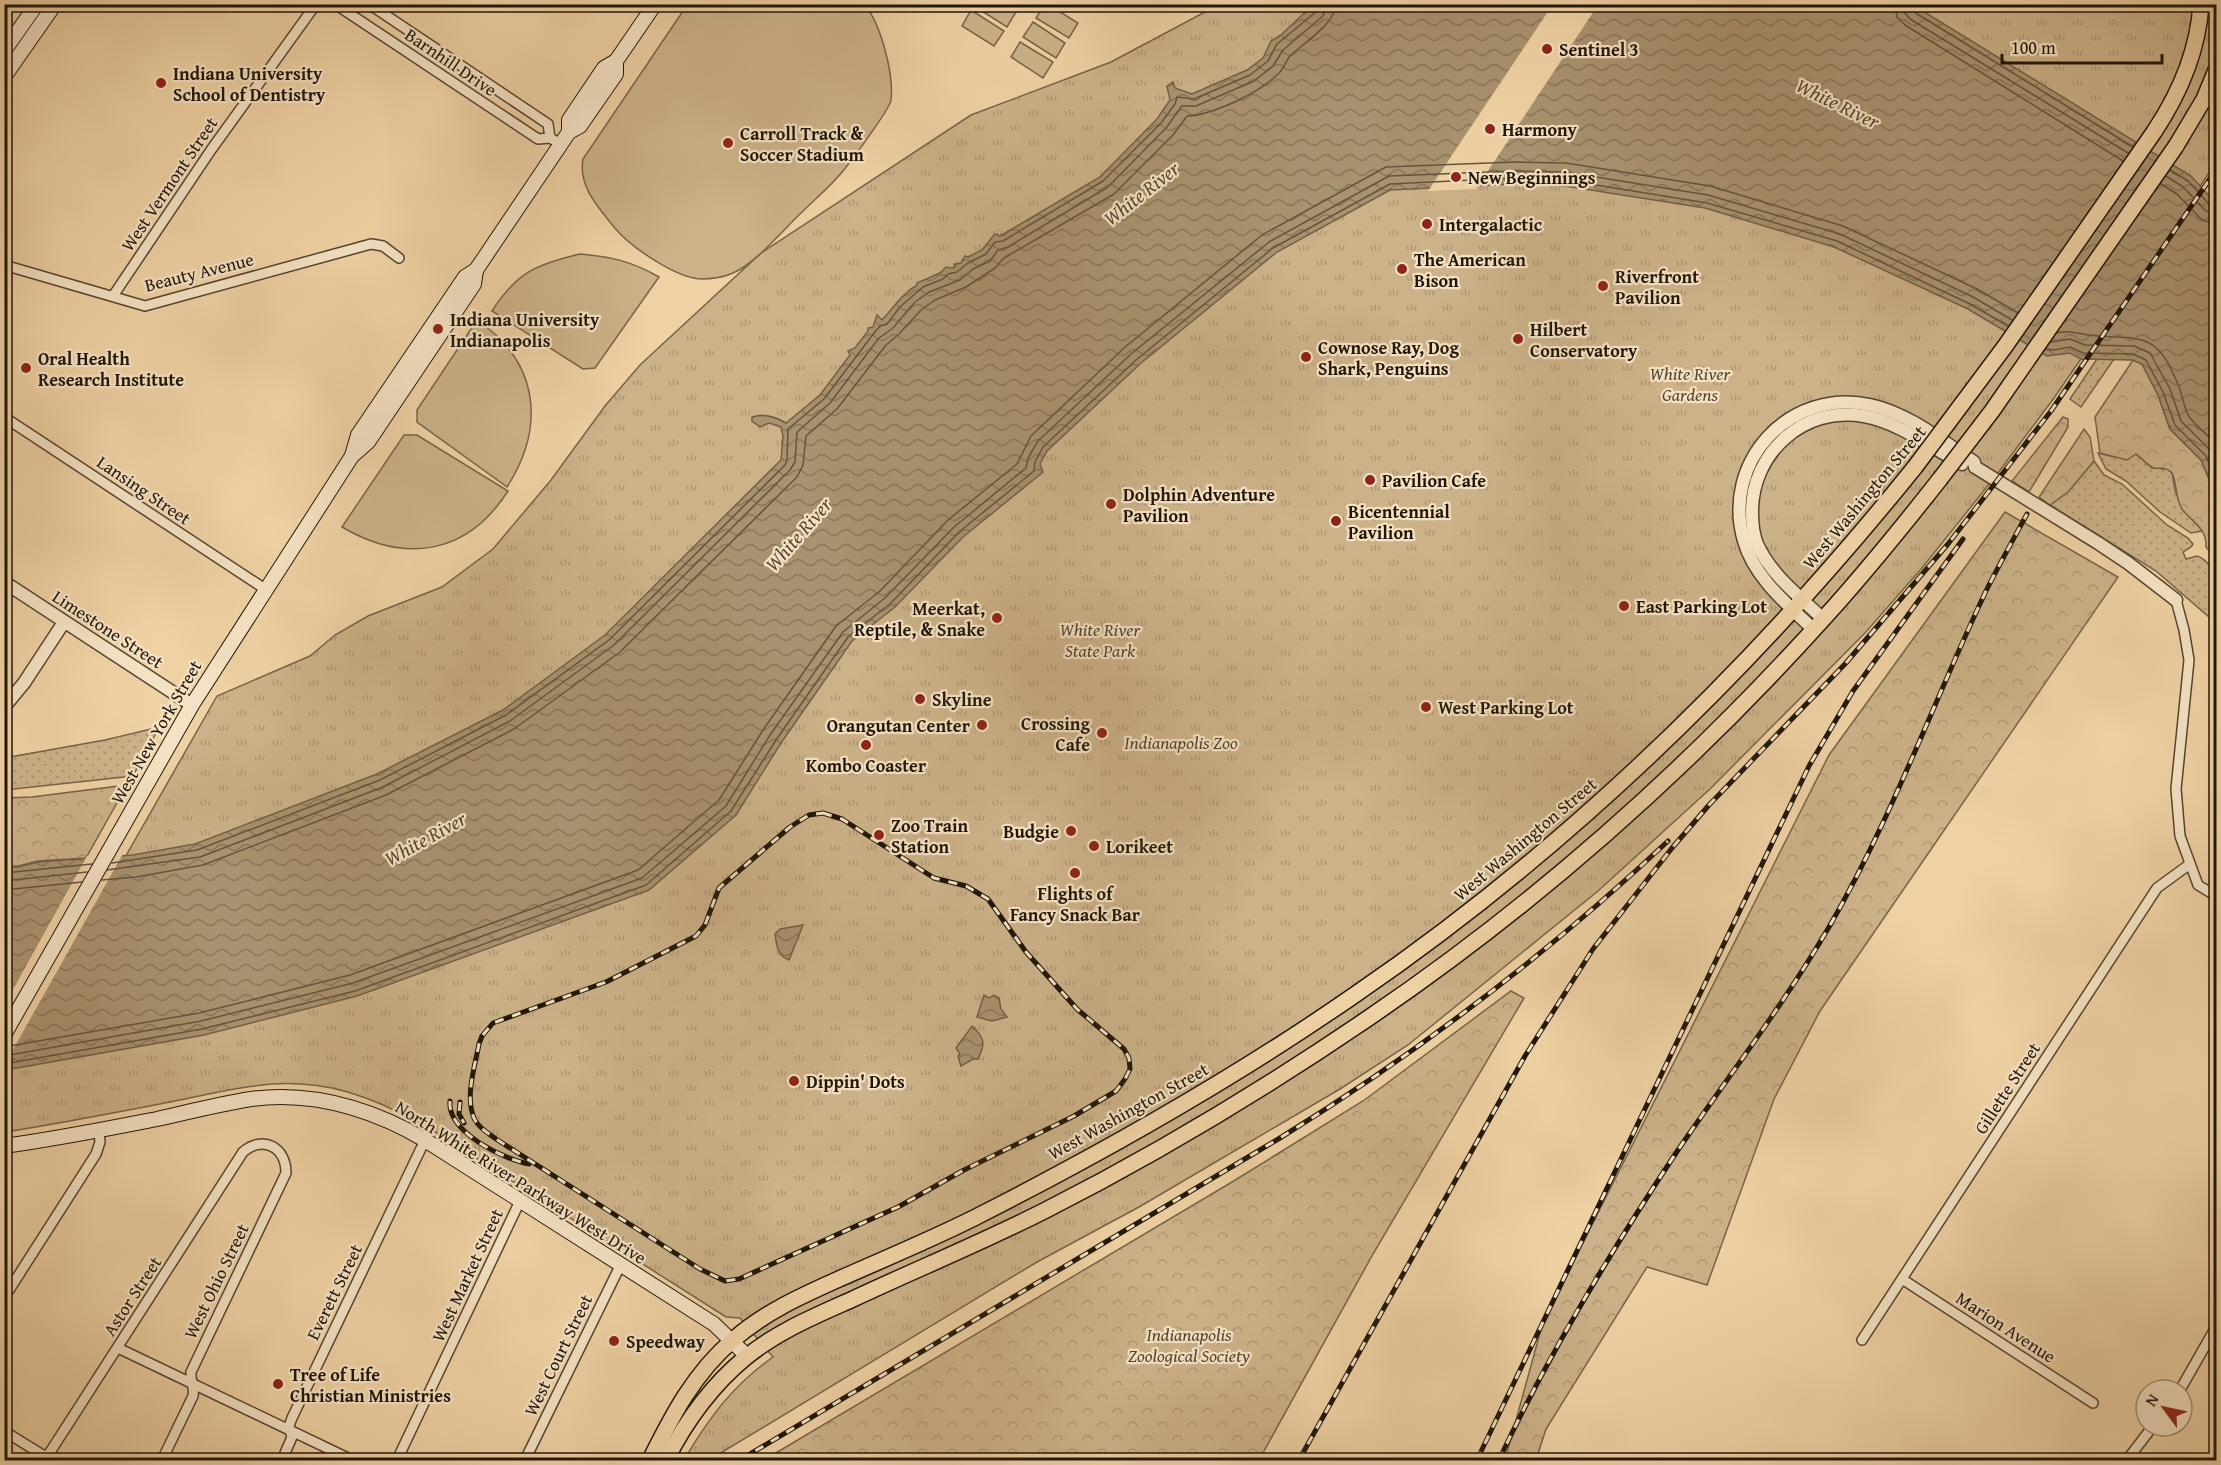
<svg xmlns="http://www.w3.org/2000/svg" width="2221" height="1465" viewBox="0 0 2221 1465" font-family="'Gentium Book Plus',serif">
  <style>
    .grass { fill: url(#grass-dots); stroke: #766448; stroke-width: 1.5 }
    .forest { fill: url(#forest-crowns); stroke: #766448; stroke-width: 1.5 }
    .park { fill: url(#park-tufts); stroke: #766448; stroke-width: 1.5 }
    .pitch { fill: #ccb289; stroke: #766448; stroke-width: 1.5 }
    .water { fill: url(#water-waves); stroke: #726046; stroke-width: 1.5 }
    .pier { fill: #efd2a4 }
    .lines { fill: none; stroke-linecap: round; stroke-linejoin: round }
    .shore { stroke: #64543c; stroke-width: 1.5 }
    .minor-casing { stroke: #54452f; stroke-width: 12 }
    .tertiary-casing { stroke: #54452f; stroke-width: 15 }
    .secondary-casing { stroke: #201608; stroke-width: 16 }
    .primary-casing { stroke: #201608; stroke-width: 18 }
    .minor { stroke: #f5e2c4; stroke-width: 9 }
    .tertiary { stroke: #f5e2c4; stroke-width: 12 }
    .secondary { stroke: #f5e2c4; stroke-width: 14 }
    .primary { stroke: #efd2a4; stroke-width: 15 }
    .rail-casing { stroke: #201608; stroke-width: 5 }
    .rail { stroke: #f5e2c4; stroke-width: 3; stroke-dasharray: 9; stroke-linecap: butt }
    .primary-bridge-casing { stroke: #201608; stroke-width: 18; stroke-linecap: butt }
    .primary-bridge { stroke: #efd2a4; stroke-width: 15 }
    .poi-dot { fill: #8f2418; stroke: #f5e2c4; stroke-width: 2 }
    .labels { text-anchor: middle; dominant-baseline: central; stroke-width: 4.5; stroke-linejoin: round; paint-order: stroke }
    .poi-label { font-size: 18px; font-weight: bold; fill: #201608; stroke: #f5e2c4; text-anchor: start }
    .street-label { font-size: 18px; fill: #201608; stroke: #f5e2c4 }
    .park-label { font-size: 18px; font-style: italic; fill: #54452f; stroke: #f5e2c4 }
    .water-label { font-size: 20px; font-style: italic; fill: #574831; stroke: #f5e2c4 }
  </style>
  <defs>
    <pattern id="grass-dots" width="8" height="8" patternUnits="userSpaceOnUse" patternTransform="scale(1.5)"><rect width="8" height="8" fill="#ccb289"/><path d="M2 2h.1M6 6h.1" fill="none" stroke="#af9875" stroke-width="1.8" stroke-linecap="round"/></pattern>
    <pattern id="forest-crowns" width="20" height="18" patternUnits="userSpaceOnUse" patternTransform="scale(1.5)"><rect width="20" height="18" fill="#ccb289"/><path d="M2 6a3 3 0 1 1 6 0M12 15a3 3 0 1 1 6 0" fill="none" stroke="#af9875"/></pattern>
    <pattern id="park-tufts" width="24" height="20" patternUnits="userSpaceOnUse" patternTransform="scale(1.5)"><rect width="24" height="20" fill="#ccb289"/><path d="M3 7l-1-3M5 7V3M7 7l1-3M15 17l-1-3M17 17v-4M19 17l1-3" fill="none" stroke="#af9875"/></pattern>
    <pattern id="water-waves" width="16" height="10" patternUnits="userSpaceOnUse" patternTransform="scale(1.5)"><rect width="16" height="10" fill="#a9926f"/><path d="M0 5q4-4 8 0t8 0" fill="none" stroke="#897659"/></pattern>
  </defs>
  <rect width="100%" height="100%" fill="#efd2a4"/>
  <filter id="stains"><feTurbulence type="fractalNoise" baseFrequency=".00333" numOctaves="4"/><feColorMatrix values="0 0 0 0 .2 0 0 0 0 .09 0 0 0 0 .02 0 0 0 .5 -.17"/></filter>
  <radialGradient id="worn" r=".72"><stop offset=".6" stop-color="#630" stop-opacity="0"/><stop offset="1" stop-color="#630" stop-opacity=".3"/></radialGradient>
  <!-- grass -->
  <g class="grass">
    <path d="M2097,359H2114L2081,407L2070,399Z"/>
    <path d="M2098,453L2114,457L2136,454L2152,468L2167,469L2172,473L2175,490L2182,508L2203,531L2191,533L2160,512L2126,481L2106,469Z"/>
    <path d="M2094,461L2104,475L2122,484L2167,525L2188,538L2193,544L2191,547L2183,552L2186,559L2197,556C2221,564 2216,601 2216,623L2156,571L2050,505L2068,492Z"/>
    <path d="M155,728L157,731L133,776L5,790V758L105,740Z"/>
  </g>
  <!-- forest -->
  <g class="forest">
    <path d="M2133,360L2142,364L2158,395L2170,429L2201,460L2216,495V559L2206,547C2207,528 2192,522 2182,509C2175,498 2177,482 2172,473C2168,467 2160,469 2154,468C2149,467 2142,458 2136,454L2127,460L2100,453L2095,417Z"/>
    <path d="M2063,417L2068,419V427L2029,492L2012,481Z"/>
    <path d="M2084,429L2090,437L2094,461L2068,492L2050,505L2039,497Z"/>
    <path d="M2005,512L2118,577L1820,1011L1774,1099L1707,1285L1647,1267L1546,1429L1536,1460H1505L1543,1322L1829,755Z"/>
    <path d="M127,785L86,858L38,861L18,866H5V798L32,797Z"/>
    <path d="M1511,991L1524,998L1373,1254L1259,1460H764L1232,1182L1363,1101Z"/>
  </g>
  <!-- park -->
  <path class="park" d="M1218,5H2216V163L2054,398L1998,473L1922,568L1865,633L1710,789L1598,891L1408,1045L1340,1089L1139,1207L1037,1262L709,1460H684C709,1418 732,1386 773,1357L740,1318L726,1317L429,1128C389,1106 347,1086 301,1084C259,1081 216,1093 175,1101C118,1112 62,1123 5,1132V1068L217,696L310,656L335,635L368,616L442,587L493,549L551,480L605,406L640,365L761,253L971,115L1111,62Z"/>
  <!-- pitch -->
  <g class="pitch">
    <path d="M687,5H865C881,25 894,74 891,100C890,109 851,161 843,171C831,186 815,199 801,213C783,230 755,264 733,273C725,277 711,279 702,279C677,279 629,246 614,227C598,207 578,186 583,159Z"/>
    <path d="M975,5H1005L1016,12L1007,27L974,6Z"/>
    <path d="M1044,5H1049L1078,23L1069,38L1036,18Z"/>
    <path d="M971,10L1004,31L994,46L962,26Z"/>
    <path d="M1033,22L1065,43L1056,58L1023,37Z"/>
    <path d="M1020,42L1053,62L1043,78L1011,57Z"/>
    <path d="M580,254C612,257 631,261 659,277L595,368L583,369L492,311C517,272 537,264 580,254Z"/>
    <path d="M477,320C539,362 546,426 507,487L417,422V410Z"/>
    <path d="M404,435H417L508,491C467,555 405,564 342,527Z"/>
  </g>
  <!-- water -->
  <g class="water">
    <path d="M1318,5H1913L2191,176L2216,203V495L2201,460L2170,429L2158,395L2142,364L2133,360L2081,359L2070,353L2047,356L1968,309L1834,247L1705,208L1565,186L1514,184L1390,190L1277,252L1140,364L1047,451L1040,464L1043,472L963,537L895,607L852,641L781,743L736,815L649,890L357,996L204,1035L5,1070L4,868L18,867L38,862L133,855L195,844L377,774L503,710L605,635L781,460L783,436L781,427L769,423L760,427L752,421V417C764,413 776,417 786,423L820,395L850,355L848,351L855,348L868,331V328L873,327L877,315L882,320C894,307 902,294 917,285V283L940,273L946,267L952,268L955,267L954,264L961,263L965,256L968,257L982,250L995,234L1000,236L1100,177L1157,119L1170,100L1167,86L1173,82L1175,88L1192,94L1247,70L1263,58L1271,41L1281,35L1303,14Z"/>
    <path d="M803,925L789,960C777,956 777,946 775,934L780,929Z"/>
    <path d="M984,995L989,998L994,995L999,998L1001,1009L1007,1017L992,1021L977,1017Z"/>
    <path d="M972,1026C986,1039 985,1044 978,1059H973L961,1066L958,1056L960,1054L956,1048Z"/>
  </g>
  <!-- pier -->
  <g class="pier">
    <path d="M1553,4L1598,5L1476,189L1428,191Z"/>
    <path d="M124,852L5,1064V1004L87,856Z"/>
  </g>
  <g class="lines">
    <!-- shore -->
    <g class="shore">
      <path d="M1895,4L1897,17L1905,25L2123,161"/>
      <path d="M1904,4L1905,13L1910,19L2128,153"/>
      <path d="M1911,4L1914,12L2133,147"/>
      <path d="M2170,170L2188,181L2210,205L2216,207"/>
      <path d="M2166,176L2183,187L2206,211L2216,214"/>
      <path d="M2161,184L2177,194L2202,220L2216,224"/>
      <path d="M2057,333C2073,329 2083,336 2098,336C2149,338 2159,337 2179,387C2183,397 2184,410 2190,418C2197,427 2208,435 2216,444"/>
      <path d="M2051,342L2070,339L2085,345L2134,346L2150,353L2170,389L2181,421L2211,451L2216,462"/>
      <path d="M2046,349L2054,350L2070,347L2083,353L2133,354L2146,360L2163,392L2175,425L2206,456L2216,480"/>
      <path d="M112,863L197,850L380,780L506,715L609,640L785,465L787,460L788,429L824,399L874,333L880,326L887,324L900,307L923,287L943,279L948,274L957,272L968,263L986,254L995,242L1003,241L1103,181L1161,123L1175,104L1177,97L1194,99L1250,75L1268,61L1277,44L1317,11L1319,4"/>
      <path d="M107,870L200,857L383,787L510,721L614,645L790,470L795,462L797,432L830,403L879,338L893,328L915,302L929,292L960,280L973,269L990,261L998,250L1008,247L1108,187L1166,128L1182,106H1196L1254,81L1273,66L1283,50L1323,16L1327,4"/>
      <path d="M4,873L92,864"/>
      <path d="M102,880L136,877L203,865L386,795L514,729L620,652L797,477L803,465L806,436L837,409L886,345L899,334L921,310L935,300L966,287L995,268L1004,258L1114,194L1173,135L1187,116C1213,115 1259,93 1278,74C1284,69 1286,60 1291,55C1305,42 1335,24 1336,4"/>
      <path d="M4,881L87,872"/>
      <path d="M4,890L82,882"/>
      <path d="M4,1047L199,1013L350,975L638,870L719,800L763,730L836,626L880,591L948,520L1017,464L1031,436L1124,348L1262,235L1386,167L1514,162L1566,163L1710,186L1843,226L1977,289L2018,313"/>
      <path d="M4,1056L201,1021L353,983L642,878L726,806L770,735L843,632L886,597L954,527L1026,468L1028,458L1038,441L1131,354L1269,242L1389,176L1514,171L1565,172L1708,195L1840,234L1973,297L2012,320"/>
      <path d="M4,1064L202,1029L355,991L646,885L731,811L776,740L848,637L891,603L959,532L1034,471L1035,462L1043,447L1136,360L1273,248L1390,184L1514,178L1565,180L1707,203L1837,241L1970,304L2008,326"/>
    </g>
    <!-- minor casing -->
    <g class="minor-casing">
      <g id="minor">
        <path d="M335,4L538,139L550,138L561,144"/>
        <path d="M369,4L548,124L550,138"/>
        <path d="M4,265L145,306L371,244L383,246L399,258"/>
        <path d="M113,296L211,150L316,4"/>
        <path d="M4,417L265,589"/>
        <path d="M2176,600L2184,630L2189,660L2176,789L2180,836L2198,885L2216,896"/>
        <path d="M1902,1279L2093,1403"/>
        <path d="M4,1298L96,1154L100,1142L99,1131"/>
        <path d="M1862,1340L2157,888L2190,864"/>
        <path d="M118,1348L352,1460"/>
        <path d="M2180,1390L2216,1327"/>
        <path d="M4,1431L51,1460"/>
        <path d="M45,1460L243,1152C263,1135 286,1147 286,1173L191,1372C190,1381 195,1387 193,1396L162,1460"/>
        <path d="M282,1460L292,1437L289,1426L292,1418L425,1140"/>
        <path d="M397,1460L520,1201"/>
        <path d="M525,1460L621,1264"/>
        <path d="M2127,1460L2153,1426"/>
      </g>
    </g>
    <!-- tertiary casing -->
    <g class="tertiary-casing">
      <g id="tertiary">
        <path d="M4,582L192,705"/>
        <path d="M1823,619C1799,596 1771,575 1757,544C1753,534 1752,523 1752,513C1751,453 1804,405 1864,416C1896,421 1933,448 1962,464"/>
        <path d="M1813,629C1787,604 1754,577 1744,541C1721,462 1789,388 1870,405C1908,413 1942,441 1974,462L1975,467L2098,543L2128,563L2176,600"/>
        <path d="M4,707L24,683L64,622"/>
      </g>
    </g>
    <!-- secondary casing -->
    <g class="secondary-casing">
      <g id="secondary">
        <path d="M4,51L37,4"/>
        <path d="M4,77L55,4"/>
        <path d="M569,132V120L604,68L616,61L655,4"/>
        <path d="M352,456L358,435L465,277L476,270L569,132L580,126L616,74V61"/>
        <path d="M4,1035L192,705L352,456L368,442L474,284L476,270"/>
        <path d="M4,1146C56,1139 106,1129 157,1119C188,1112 220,1104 251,1099C313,1091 372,1109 425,1140L714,1324L747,1356"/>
      </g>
    </g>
    <!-- primary casing -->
    <g class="primary-casing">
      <g id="primary">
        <path d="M2154,132C2180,93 2198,52 2201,4"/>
        <path d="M2176,146L2204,99L2216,70"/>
        <path d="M650,1460C672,1416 694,1373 733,1340C765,1312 801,1296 839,1279C884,1259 930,1240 974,1218C1106,1151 1235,1078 1356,994C1569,848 1754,667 1915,467"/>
        <path d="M666,1460C686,1421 711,1386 745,1358C778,1331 815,1316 853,1299C917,1269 983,1242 1046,1210C1158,1153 1266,1088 1370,1017C1536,904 1690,767 1825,617C1865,573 1903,526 1940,479"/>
      </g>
    </g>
    <!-- minor -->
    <use href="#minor" class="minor"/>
    <!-- tertiary -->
    <use href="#tertiary" class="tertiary"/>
    <!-- secondary -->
    <use href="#secondary" class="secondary"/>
    <!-- primary -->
    <use href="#primary" class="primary"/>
    <!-- rail casing -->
    <g class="rail-casing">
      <g id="rail">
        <path d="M823,813L842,819L934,878L966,886L988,899L1026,952L1077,1009L1124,1049L1129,1058L1130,1069L1125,1079L1116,1091L1074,1116L964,1170L898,1207L739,1279L725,1281L700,1269L496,1139C488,1133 479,1128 475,1120C464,1099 475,1066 479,1044L482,1036L493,1023L606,982L696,936L705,925L719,888L790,827L809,815Z"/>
        <path d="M450,1101C447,1132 503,1159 529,1164"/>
        <path d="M460,1102L459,1114L464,1123"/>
        <path d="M740,1460L1280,1138C1419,1052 1550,952 1668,841"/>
        <path d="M1299,1460L1525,1056L1593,949L1672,848L1709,805L1845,664L1948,544L2051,411L2216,170"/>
        <path d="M1477,1460L1809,766L1853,691L1963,539"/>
        <path d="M1499,1460C1549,1353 1611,1251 1676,1153C1727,1078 1783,1006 1829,927C1891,820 1933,703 1986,591C1999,565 2013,540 2027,514"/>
      </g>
    </g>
    <!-- rail -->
    <use href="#rail" class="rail"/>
    <!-- primary-bridge casing -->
    <g class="primary-bridge-casing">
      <g id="primary-bridge">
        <path d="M1915,467L2006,345L2154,132"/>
        <path d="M1940,479L1992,411L2176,146"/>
      </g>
    </g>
    <!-- primary-bridge -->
    <use href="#primary-bridge" class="primary-bridge"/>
  </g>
  <!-- markers -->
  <g class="poi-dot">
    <circle cx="1547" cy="49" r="6"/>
    <circle cx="161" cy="83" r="6"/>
    <circle cx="1490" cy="129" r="6"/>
    <circle cx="728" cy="143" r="6"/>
    <circle cx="1456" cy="177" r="6"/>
    <circle cx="1427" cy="224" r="6"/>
    <circle cx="1402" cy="269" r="6"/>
    <circle cx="1603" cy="286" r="6"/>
    <circle cx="438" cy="329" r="6"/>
    <circle cx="1518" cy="339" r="6"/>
    <circle cx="1306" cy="357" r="6"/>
    <circle cx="26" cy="368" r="6"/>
    <circle cx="1370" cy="480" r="6"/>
    <circle cx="1111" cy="504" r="6"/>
    <circle cx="1336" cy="521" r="6"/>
    <circle cx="1624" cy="606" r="6"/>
    <circle cx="997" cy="618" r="6"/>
    <circle cx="920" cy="699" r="6"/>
    <circle cx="1426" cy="707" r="6"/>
    <circle cx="982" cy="725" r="6"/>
    <circle cx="1102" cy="733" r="6"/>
    <circle cx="866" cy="745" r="6"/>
    <circle cx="1071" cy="831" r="6"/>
    <circle cx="879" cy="835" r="6"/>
    <circle cx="1094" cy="846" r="6"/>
    <circle cx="1075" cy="873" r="6"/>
    <circle cx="794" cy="1081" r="6"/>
    <circle cx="614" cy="1341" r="6"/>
    <circle cx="278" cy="1384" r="6"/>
  </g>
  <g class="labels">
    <!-- poi labels -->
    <g class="poi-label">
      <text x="1559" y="49">Sentinel 3</text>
      <text x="173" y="73">Indiana University<tspan x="173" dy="21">School of Dentistry</tspan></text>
      <text x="1502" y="129">Harmony</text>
      <text x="740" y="133">Carroll Track &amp;<tspan x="740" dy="21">Soccer Stadium</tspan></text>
      <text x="1468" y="177">New Beginnings</text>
      <text x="1439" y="224">Intergalactic</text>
      <text x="1414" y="259">The American<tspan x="1414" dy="21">Bison</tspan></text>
      <text x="1615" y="276">Riverfront<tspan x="1615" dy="21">Pavilion</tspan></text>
      <text x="450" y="319">Indiana University<tspan x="450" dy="21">Indianapolis</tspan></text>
      <text x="1530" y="329">Hilbert<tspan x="1530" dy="21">Conservatory</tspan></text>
      <text x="1318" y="347">Cownose Ray, Dog<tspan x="1318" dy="21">Shark, Penguins</tspan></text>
      <text x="38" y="358">Oral Health<tspan x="38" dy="21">Research Institute</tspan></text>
      <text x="1382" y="480">Pavilion Cafe</text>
      <text x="1123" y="494">Dolphin Adventure<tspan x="1123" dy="21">Pavilion</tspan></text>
      <text x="1348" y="511">Bicentennial<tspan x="1348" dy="21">Pavilion</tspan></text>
      <text x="1636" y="606">East Parking Lot</text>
      <text x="985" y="608" text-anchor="end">Meerkat,<tspan x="985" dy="21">Reptile, &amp; Snake</tspan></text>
      <text x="932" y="699">Skyline</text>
      <text x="1438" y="707">West Parking Lot</text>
      <text x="1090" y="723" text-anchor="end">Crossing<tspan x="1090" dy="21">Cafe</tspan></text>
      <text x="970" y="725" text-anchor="end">Orangutan Center</text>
      <text x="866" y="765" text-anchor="middle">Kombo Coaster</text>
      <text x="891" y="825">Zoo Train<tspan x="891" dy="21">Station</tspan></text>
      <text x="1059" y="831" text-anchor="end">Budgie</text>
      <text x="1106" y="846">Lorikeet</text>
      <text x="1075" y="893" text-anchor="middle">Flights of<tspan x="1075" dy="21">Fancy Snack Bar</tspan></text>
      <text x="806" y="1081">Dippin' Dots</text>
      <text x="626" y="1341">Speedway</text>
      <text x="290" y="1374">Tree of Life<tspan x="290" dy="21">Christian Ministries</tspan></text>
    </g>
    <!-- street labels -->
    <g class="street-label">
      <text transform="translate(451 62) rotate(34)">Barnhill Drive</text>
      <text transform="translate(169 184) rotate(-56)">West Vermont Street</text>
      <text transform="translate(199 272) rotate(-14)">Beauty Avenue</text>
      <text transform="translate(144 490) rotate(34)">Lansing Street</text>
      <text transform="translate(1864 497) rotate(-50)">West Washington Street</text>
      <text transform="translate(108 629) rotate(33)">Limestone Street</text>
      <text transform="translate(156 732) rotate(-60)">West New York Street</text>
      <text transform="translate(1525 839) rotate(-40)">West Washington Street</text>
      <text transform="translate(2007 1088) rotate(-57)">Gillette Street</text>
      <text transform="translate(1128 1111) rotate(-29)">West Washington Street</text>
      <text transform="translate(521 1182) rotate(32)">North White River Parkway West Drive</text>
      <text transform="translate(467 1275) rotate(-65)">West Market Street</text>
      <text transform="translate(216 1281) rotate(-64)">West Ohio Street</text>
      <text transform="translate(334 1292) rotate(-64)">Everett Street</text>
      <text transform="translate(132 1296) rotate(-57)">Astor Street</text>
      <text transform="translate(2006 1327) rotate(33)">Marion Avenue</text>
      <text transform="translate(558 1355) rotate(-64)">West Court Street</text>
    </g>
    <!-- park labels -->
    <g class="park-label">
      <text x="1690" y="373">White River<tspan x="1690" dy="21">Gardens</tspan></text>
      <text x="1100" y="629">White River<tspan x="1100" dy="21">State Park</tspan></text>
      <text x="1181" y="742">Indianapolis Zoo</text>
      <text x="1189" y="1334">Indianapolis<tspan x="1189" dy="21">Zoological Society</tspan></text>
    </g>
    <!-- water labels -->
    <g class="water-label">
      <text transform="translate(1838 103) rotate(26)">White River</text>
      <text transform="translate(1141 193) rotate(-38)">White River</text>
      <text transform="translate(798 534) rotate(-49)">White River</text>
      <text transform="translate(425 838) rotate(-29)">White River</text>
    </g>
  </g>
  <!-- margin -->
  <rect width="2221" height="1465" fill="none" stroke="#efd2a4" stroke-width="24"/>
  <rect x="6" y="6" width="2209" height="1453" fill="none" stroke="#201608" stroke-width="3"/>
  <rect x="12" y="12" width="2197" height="1441" fill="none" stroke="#201608" stroke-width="1.5"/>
  <!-- north arrow -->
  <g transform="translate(2164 1408) rotate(303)"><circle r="28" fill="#f5e2c4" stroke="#a09079" stroke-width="1.5"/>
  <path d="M0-4.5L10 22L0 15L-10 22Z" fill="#8f2418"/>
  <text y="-9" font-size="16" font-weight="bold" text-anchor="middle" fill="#201608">N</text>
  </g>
  <!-- scale -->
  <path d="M2002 54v9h160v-9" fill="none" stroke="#201608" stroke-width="3"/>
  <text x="2011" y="54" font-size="18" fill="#201608" stroke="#f5e2c4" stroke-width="4.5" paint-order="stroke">100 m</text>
  <rect width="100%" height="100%" filter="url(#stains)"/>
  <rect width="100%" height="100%" fill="url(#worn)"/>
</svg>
